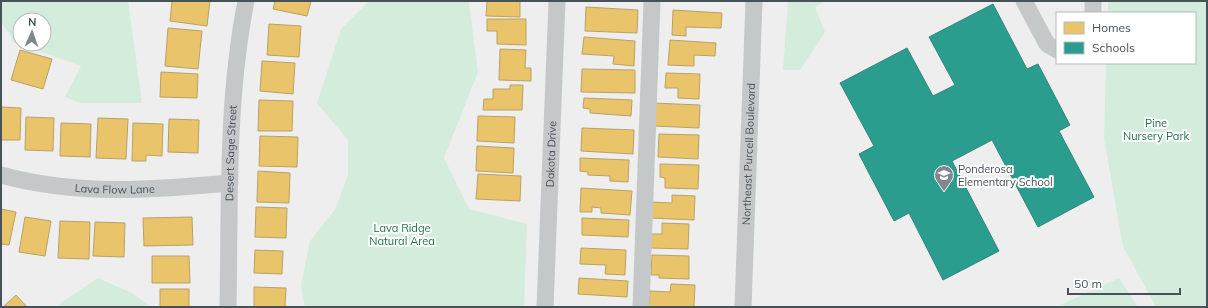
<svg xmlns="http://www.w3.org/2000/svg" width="1208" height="308" viewBox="0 0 1208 308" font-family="Mulish,sans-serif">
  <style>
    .green { fill: #d4ecdc; fill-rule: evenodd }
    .homes { fill: #e9c46a; stroke: #b8a265 }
    .schools { fill: #2a9d8f; stroke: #33867e }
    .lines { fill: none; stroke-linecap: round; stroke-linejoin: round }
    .minor { stroke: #c5c8c9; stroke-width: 17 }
    .labels { text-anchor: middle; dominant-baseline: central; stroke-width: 4; stroke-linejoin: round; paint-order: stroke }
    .park-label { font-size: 11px; fill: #1f7245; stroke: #fff }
    .street-label { font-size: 11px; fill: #475158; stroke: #fff }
    .poi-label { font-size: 11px; fill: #475158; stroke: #fff; text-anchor: start }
  </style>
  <rect width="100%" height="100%" fill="#eee"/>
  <!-- green -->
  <g class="green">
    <path d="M1,1H128L142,103H80L65,97L81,66L13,42L10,34L1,23ZM20,20H44V44H20Z"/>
    <path d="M369,1H466L469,3L478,72L444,158L469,209L527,224L524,307H305L301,285L310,241L336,208L348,174V140L317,103L341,29Z"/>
    <path d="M788,1H825L815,7L825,32L800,70H783Z"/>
    <path d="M1108,1H1207V307H1156L1123,246L1104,139L1106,63H1195V13H1108Z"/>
    <path d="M98,278L132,293L151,307H57L62,302Z"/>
    <path d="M1119,278L1138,307H1056Z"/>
  </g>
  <!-- homes -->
  <g class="homes">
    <path d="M172,1H210L207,26L170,21Z"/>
    <path d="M275,1H311L307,16L273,9Z"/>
    <path d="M487,1H520V17L486,16Z"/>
    <path d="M586,7L638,10L637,33L585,31Z"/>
    <path d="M673,10L722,13L721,28L686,27V36L672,35Z"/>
    <path d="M487,19H526V45L497,44V31H487Z"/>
    <path d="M269,24L301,26L299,57L267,55Z"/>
    <path d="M168,28L202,31L198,69L165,66Z"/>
    <path d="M584,37L635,41L634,66L613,64L614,56L582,54Z"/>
    <path d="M670,40L716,43L715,56L694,55V66L668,65Z"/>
    <path d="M500,49L526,50L525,68H531V81L499,80Z"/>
    <path d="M20,50L52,59L43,89L11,80Z"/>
    <path d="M262,61L295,63L293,94L260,91Z"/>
    <path d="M582,69L635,70V93L581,92Z"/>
    <path d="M161,72L198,74L197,98L160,97Z"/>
    <path d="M666,73L700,74L699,99L678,98V88H665Z"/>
    <path d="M510,85H523L522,110H483L484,99H493V89H510Z"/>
    <path d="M584,98L632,100L631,116L590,113V109L583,108Z"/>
    <path d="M259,100L293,101L292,131H258Z"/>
    <path d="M653,103L700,105L699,128L653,126Z"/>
    <path d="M1,107L21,108L20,140H1Z"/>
    <path d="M478,116L515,117L514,143L477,141Z"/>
    <path d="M26,117L54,118L53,151L25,150Z"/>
    <path d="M98,118L128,119L126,159L96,158Z"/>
    <path d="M169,119L199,120L198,153L168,152Z"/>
    <path d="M61,123L91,124L90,157L60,156Z"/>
    <path d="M133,123L163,124L162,156L146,155V161H132Z"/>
    <path d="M582,128L634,130L633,154L581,151Z"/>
    <path d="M659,134L699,135L698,159L658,157Z"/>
    <path d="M260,136L298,137L297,167L259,166Z"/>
    <path d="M477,146L514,148L513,173L476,171Z"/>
    <path d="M580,158L629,160L628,182L610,181V176L588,175V172L580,171Z"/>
    <path d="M660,164L699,165L698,189L665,188V178L660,177Z"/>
    <path d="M258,171L290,173L289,203L257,202Z"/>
    <path d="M478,174L521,176L520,201L476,199Z"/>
    <path d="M581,188L632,191L630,215L601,213V208L592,207V212H580Z"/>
    <path d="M672,195L695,196L694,220L650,218V202L672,203Z"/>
    <path d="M256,207L287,208L286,238L255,237Z"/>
    <path d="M1,209L16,212L9,245L1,244Z"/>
    <path d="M25,217L51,221L45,256L19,252Z"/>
    <path d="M192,217L193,245L144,246L143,218Z"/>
    <path d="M582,218L629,220L628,237L582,235Z"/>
    <path d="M60,221L90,222L89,259L58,258Z"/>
    <path d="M95,222L125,223L124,257L93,256Z"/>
    <path d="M662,223L689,224L688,249L650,248L651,234H662Z"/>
    <path d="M581,248L626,250L625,275L605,274L606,265L580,264Z"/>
    <path d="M255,250L283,251L282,274L254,273Z"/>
    <path d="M652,255L689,256V279L659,278V275H651Z"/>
    <path d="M152,256H189L190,283H152Z"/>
    <path d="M579,278L628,281L627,297L578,294Z"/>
    <path d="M671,284L695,285L694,307H649L650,291L670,292Z"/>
    <path d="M254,287L286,288L285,307H254Z"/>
    <rect x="160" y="289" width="29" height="18"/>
    <path d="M16,295L27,307H3Z"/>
  </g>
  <!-- schools -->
  <path class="schools" d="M993,4L1027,69L1038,64L1070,125L1059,131L1094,197L1038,227L992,140L952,161L999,251L943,280L909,213L894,221L859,154L874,146L840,83L907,48L933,96L955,85L929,37Z"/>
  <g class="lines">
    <!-- minor -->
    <g class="minor">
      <path d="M1024,1L1047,44L1057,50"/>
      <path d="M1093,13V1"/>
      <path id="s1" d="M1,175C77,196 153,190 230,183"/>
      <path id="s2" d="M228,307C230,205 226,102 246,1"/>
      <path id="s3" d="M545,307L557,1"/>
      <path d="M641,307L652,1"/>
      <path id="s4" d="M743,307L754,1"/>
    </g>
  </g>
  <!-- icons -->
  <defs>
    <g id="school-pin" transform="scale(1)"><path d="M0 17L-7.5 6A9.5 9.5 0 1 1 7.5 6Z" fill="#81888c" stroke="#fff"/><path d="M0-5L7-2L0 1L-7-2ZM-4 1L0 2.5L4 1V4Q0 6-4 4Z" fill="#fff"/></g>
  </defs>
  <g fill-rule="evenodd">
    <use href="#school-pin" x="944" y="175"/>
  </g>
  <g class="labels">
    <!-- park labels -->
    <g class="park-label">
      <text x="1156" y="123">Pine<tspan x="1156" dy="13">Nursery Park</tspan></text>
      <text x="402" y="228">Lava Ridge<tspan x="402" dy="13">Natural Area</tspan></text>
    </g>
    <!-- street labels -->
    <g class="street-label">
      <text stroke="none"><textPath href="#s2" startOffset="154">Desert Sage Street</textPath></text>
      <text stroke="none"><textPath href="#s3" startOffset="153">Dakota Drive</textPath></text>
      <text stroke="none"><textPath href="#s4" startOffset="153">Northeast Purcell Boulevard</textPath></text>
      <text stroke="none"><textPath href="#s1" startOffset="115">Lava Flow Lane</textPath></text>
    </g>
    <!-- poi labels -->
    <g class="poi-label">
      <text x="958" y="169">Ponderosa<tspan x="958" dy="13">Elementary School</tspan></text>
    </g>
  </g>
  <!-- border -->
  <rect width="1208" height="308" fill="none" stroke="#475158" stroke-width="4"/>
  <!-- legend -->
  <rect x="1056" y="12" width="140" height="52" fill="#ffffff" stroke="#b5b9bc"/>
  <rect x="1064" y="22" width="20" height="12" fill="#e9c46a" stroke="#b5b9bc"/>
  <text x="1092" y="32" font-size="12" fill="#475158">Homes</text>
  <rect x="1064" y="42" width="20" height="12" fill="#2a9d8f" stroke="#b5b9bc"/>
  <text x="1092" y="52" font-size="12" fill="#475158">Schools</text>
  <!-- north arrow -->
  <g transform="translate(32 32) rotate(2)"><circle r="19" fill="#ffffff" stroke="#b5b9bc"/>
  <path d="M0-3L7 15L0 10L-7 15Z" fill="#81888c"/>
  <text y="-6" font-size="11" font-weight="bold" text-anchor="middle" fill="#475158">N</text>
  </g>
  <!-- scale -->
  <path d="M1068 288v6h112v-6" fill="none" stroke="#475158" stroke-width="2"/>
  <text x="1074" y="288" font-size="12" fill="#475158" stroke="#ffffff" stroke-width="3" paint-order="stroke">50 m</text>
</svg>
